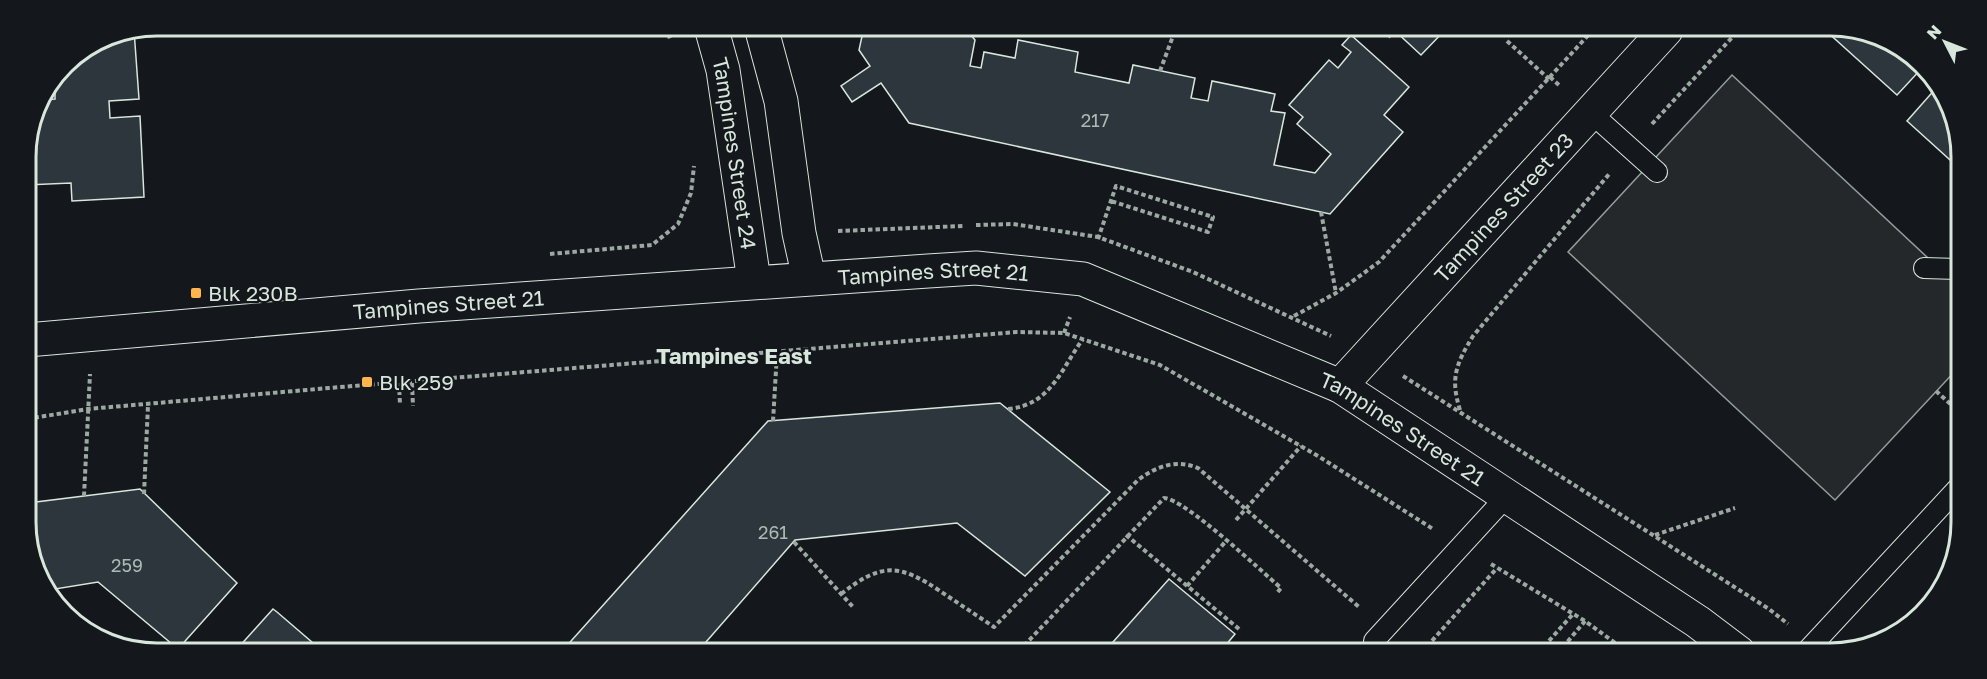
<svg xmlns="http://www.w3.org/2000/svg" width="1987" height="679" viewBox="0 0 1987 679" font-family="'Golos Text',sans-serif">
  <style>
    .parking { fill: #24282b; stroke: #939e99; stroke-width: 1.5 }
    .building { fill: #2c363c; stroke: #d8e6dc; stroke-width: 1.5 }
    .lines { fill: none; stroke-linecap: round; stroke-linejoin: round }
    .service-casing { stroke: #d8e6dc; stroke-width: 22 }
    .minor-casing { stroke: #d8e6dc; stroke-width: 35 }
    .path { stroke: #9da8a2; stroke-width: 4; stroke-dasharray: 4.5 3; stroke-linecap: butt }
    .service { stroke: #14181c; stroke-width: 20 }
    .minor { stroke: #14181c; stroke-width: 33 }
    .poi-dot { fill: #ffb74d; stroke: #14181c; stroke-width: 2 }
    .labels { text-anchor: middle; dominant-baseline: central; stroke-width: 4.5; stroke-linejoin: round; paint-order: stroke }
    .number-label { font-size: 18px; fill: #adbab4 }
    .street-label { font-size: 21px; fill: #d8e6dc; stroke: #14181c }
    .poi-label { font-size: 21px; fill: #d8e6dc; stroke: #14181c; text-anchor: start }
    .neighbourhood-label { font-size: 22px; font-weight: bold; fill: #d8e6dc; stroke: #14181c }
    .rim { fill: none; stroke: #d8e6dc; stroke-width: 3 }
  </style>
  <rect width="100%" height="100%" fill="#14181c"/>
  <!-- parking -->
  <path class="parking" d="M1732,75L1958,286V368L1835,500L1568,252Z"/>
  <!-- building -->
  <g class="building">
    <path d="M864,27L965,28L975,40L970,66L981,68L984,52L1015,58L1018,40L1078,52L1075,72L1129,83L1133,65L1195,78L1191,98L1208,101L1212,81L1275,94L1271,111L1285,113L1274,165L1315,173L1331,154L1297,124L1303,117L1289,105L1329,60L1338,68L1351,52L1342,45L1351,35L1409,87L1384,115L1403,132L1330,214L909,123L881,83L852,102L841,86L870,66L859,50Z"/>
    <path d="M1393,29H1446L1421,55Z"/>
    <path d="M134,30L139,99L109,101L110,118L140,116L144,197L72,201L71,183L26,185V149L36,107L40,100L55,99V78L64,64L107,35Z"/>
    <path d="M1825,30H1864L1923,67L1897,95Z"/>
    <path d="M1937,87L1959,132V168L1907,121Z"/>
    <path d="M1000,403L1110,492L1025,576L957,523L795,540L699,650H563L768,421Z"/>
    <path d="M140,489L237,583L178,649L98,582L49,590L28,547V503Z"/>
    <path d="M1169,579L1235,634L1220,652L1105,651Z"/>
    <path d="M273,609L277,612L320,649H237Z"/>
  </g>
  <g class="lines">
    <!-- service casing -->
    <g class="service-casing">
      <g id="service">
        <path d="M1590,112L1657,172"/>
        <path d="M1924,268L1958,269"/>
        <path d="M1374,641L1506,497"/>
        <path d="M1805,653L1957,489"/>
      </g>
    </g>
    <!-- minor casing -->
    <g class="minor-casing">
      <g id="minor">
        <path id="s1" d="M711,27L723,70L754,281"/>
        <path d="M761,27L781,101L799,233L809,278"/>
        <path id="s2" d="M27,340L419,306L928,271L976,268L1083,279L1340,386L1698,622L1739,653"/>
        <path id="s3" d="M1340,386L1666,30"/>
      </g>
    </g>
    <!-- path -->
    <g class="path">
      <path d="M666,27L670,39"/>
      <path d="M1388,37L1395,31"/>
      <path d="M1507,41L1549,79"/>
      <path d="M1160,71L1176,28"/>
      <path d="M1550,77L1561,87"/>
      <path d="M1652,124L1739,30"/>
      <path d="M1321,212L1336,293"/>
      <path d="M976,225L1013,224L1098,237L1193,272L1331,336"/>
      <path d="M838,231L963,226"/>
      <path d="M1098,239L1116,186L1213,217L1208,232L1111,201"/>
      <path d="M550,254L652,245L678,224L691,193L694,166"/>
      <path d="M1294,316L1336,293L1379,262L1594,29"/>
      <path d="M1064,333L1070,317"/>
      <path d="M1403,376L1769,609L1788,624"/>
      <path d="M399,383L400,405"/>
      <path d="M412,383L413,406"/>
      <path d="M1936,391L1958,411"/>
      <path d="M1008,409C1051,405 1061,369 1083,339"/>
      <path d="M1460,410C1450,378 1456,364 1473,336L1610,173"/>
      <path d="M27,419L88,409L329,388L1017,332L1064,333L1160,365L1318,456L1433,529"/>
      <path d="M773,421L777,353"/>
      <path d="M144,494L148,405"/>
      <path d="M84,496L90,374"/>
      <path d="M1236,520L1301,446"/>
      <path d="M1126,535L1239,629"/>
      <path d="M1655,535L1735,508"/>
      <path d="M794,542L853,607"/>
      <path d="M1491,564L1585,621L1629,653"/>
      <path d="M1187,586L1226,541"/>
      <path d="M841,594C881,563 898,563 940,591C958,603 976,615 994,627L1138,480C1157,466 1176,459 1198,468L1359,607"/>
      <path d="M1019,651L1164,498C1185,499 1261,571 1281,588L1277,593"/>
      <path d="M1422,652L1497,568"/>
      <path d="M1539,652L1573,614"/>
      <path d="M1558,653L1585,621"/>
    </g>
    <!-- service -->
    <use href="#service" class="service"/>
    <!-- minor -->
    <use href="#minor" class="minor"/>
  </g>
  <!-- markers -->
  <g class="poi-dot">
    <rect x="190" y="287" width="12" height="12" rx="3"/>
    <rect x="361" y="376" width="12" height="12" rx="3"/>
  </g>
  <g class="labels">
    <!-- number labels -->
    <g class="number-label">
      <text x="1095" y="120">217</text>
      <text x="773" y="532">261</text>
      <text x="127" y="565">259</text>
    </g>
    <!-- street labels -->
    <g class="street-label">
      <text stroke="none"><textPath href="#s1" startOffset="129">Tampines Street 24</textPath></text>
      <text stroke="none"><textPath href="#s3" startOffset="242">Tampines Street 23</textPath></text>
      <text stroke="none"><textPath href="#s2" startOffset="909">Tampines Street 21</textPath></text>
      <text stroke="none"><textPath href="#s2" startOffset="423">Tampines Street 21</textPath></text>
      <text stroke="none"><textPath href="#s2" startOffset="1413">Tampines Street 21</textPath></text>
    </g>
    <!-- poi labels -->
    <g class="poi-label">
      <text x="208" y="293">Blk 230B</text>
      <text x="379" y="382">Blk 259</text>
    </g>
    <!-- neighbourhood labels -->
    <g class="neighbourhood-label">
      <text x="734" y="355">Tampines East</text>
    </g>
  </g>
  <!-- crop -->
  <path d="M0 0H1987V679H0ZM157 36H1830A121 121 0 0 1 1951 157V522A121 121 0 0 1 1830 643H157A121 121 0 0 1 36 522V157A121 121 0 0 1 157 36Z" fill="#14181c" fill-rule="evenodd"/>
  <path class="rim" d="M157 36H1830A121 121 0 0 1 1951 157V522A121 121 0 0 1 1830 643H157A121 121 0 0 1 36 522V157A121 121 0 0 1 157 36Z"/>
  <!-- north arrow -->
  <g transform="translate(1945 42) rotate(312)" stroke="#14181c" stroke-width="4.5" paint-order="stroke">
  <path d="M0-4.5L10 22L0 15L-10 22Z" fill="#d8e6dc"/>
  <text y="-9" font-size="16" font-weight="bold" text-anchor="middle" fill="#d8e6dc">N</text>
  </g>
</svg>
